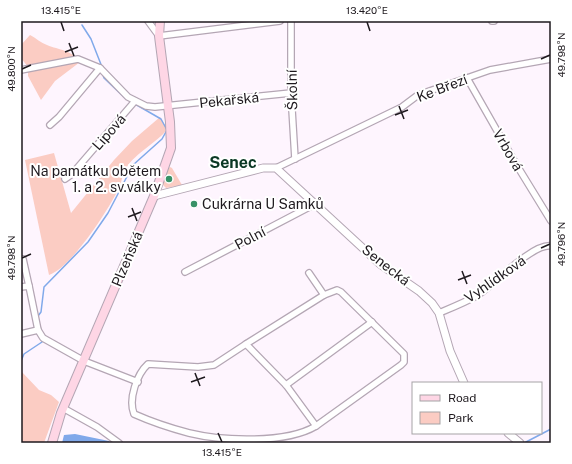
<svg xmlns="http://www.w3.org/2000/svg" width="572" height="464" viewBox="0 0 572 464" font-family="'Public Sans',sans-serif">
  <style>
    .green { fill: #fbccc3 }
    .water { fill: #80a9ea }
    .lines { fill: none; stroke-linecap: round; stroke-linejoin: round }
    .stream { stroke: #80a9ea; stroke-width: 1.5 }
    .minor-casing { stroke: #b4a6b4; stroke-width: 8 }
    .tertiary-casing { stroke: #b4a6b4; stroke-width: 9 }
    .secondary-casing { stroke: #b4a6b4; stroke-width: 10 }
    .minor { stroke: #fff; stroke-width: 5.5 }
    .tertiary { stroke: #fff; stroke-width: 7 }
    .secondary { stroke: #fed6e5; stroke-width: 8 }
    .ticks { fill: none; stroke: #1e191e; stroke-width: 1.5 }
    .poi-dot { fill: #389167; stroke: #fff; stroke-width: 1.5 }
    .labels { text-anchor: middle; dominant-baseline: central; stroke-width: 4; stroke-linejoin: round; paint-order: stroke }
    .street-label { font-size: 14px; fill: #1e191e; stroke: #fff }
    .poi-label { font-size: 14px; fill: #1e191e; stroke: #fff; text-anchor: end }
    .quarter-label { font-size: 16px; font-weight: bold; fill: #0b3824; stroke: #fff }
    .neatline { fill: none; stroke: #1e191e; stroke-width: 1.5 }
    .ticks-label { font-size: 10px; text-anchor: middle; fill: #1e191e }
  </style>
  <rect width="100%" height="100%" fill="#fef5fe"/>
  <!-- green -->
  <g class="green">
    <path d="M30,35C36,38 41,43 47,45C59,50 72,50 80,62L55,81L41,100L28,76V67L21,58V45Z"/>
    <path d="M160,117L166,127L165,132C153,145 133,155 125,170C122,175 122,182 119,188C109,209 72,267 49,275L25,160L54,153L71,213L114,160L132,141Z"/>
    <path d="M170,167L172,168L182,185L166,188L162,184L167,169Z"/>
    <path d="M21,371L39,390L51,395L59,402L44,443H21Z"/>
  </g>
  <!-- water -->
  <path class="water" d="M75,434L109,441L110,443H62L64,435Z"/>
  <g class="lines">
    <!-- stream -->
    <g class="stream">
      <path d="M82,25L91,39L102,67"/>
      <path d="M103,75L104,78L125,98"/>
      <path d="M38,316L41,312L44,287L88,242L108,213L133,165L162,139L167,130L161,119L135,104"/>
      <path d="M21,361L24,354L42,342V339"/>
      <path d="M526,442L551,429"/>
    </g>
    <!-- minor casing -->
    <g class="minor-casing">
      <g id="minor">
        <path d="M148,21L159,36L280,21"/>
        <path d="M291,21V93L295,159"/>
        <path d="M492,21H494"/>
        <path d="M21,70L78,59L100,68L128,97L146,106L155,107L291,93"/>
        <path d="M467,78L516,164L551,221"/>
        <path d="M50,125L59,117L100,68"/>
        <path d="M276,168L402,107L418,95L490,70L551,59"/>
        <path d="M65,179L72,174L135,101"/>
        <path d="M23,259L29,286"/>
        <path d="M185,272L315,204"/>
        <path d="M309,273L324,295"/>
        <path d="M21,287L29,286L38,330L43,338L84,361L138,382"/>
        <path d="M439,313C451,308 466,302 478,295C493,285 533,243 551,246"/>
        <path d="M21,334L38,330"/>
        <path d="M246,344L286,385L316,426C286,444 222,441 189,433C170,428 152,422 134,414C128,399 137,374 148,364L198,367L214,365Z"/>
        <path d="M246,344L324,295L337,290L341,292L404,354V362L401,365L316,426"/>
        <path d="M286,385L372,322"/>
        <path d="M63,408L97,427L119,443"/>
      </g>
    </g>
    <!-- tertiary casing -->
    <g class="tertiary-casing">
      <g id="tertiary">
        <path d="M154,196L263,168H276L380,264L419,291L432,303L439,313L450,351L464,383"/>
        <path d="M508,433L520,443"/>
      </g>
    </g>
    <!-- secondary casing -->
    <g class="secondary-casing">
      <path id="secondary" d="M52,443L61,413L154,196L171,148L170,122L159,36L160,21"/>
    </g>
    <!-- minor -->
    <use href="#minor" class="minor"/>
    <!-- tertiary -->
    <use href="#tertiary" class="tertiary"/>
    <!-- secondary -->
    <use href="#secondary" class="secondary"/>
  </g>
  <!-- ticks -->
  <path class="ticks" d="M61,22L64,31M367,22L370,31M69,43L74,56M65,52L78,47M541,59L550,55M22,69L31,65M399,106L404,119M395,115L408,110M132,208L137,221M128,217L141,212M541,248L550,244M22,258L31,254M462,271L467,284M458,280L471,275M195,373L200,386M191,382L205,377M218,433L222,442"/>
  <!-- markers -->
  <g class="poi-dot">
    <circle cx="169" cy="179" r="4"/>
    <circle cx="194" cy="204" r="4"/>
  </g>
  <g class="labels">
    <!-- street labels -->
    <g class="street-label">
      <text transform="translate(442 88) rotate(-21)">Ke Březí</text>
      <text transform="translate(292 90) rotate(-91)">Školní</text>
      <text transform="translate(229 100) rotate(-6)">Pekařská</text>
      <text transform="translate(109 132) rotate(-49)">Lipová</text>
      <text transform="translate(508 150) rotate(60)">Vrbová</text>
      <text transform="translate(250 238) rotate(-28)">Polní</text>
      <text transform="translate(127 259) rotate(-67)">Plzeňská</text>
      <text transform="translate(386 265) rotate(38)">Senecká</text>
      <text transform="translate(495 279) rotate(-35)">Vyhlídková</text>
    </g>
    <!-- poi labels -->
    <g class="poi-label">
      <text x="161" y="171">Na památku obětem<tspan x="161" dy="16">1. a 2. sv.války</tspan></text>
      <text x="202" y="204" text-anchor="start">Cukrárna U Samků</text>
    </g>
    <!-- quarter labels -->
    <g class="quarter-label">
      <text x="233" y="162">Senec</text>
    </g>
  </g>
  <!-- border -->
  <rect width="572" height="464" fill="none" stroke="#ffffff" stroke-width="44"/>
  <!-- legend -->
  <rect x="412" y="382" width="130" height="52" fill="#ffffff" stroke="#a5a3a5"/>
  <rect x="420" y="395" width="20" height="6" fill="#fed6e5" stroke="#a5a3a5"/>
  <text x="448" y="402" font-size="12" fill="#1e191e">Road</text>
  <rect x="420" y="412" width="20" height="12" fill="#fbccc3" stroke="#a5a3a5"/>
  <text x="448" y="422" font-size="12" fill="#1e191e">Park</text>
  <rect x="22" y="22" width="528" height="420" class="neatline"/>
  <g class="ticks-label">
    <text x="61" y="14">13.415°E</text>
    <text x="367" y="14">13.420°E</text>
    <text transform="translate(561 55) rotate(-90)" y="4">49.798°N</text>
    <text transform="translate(11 69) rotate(-90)" y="4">49.800°N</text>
    <text transform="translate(561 244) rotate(-90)" y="4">49.796°N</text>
    <text transform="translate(11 258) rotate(-90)" y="4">49.798°N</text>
    <text x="222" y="456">13.415°E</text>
  </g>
</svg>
